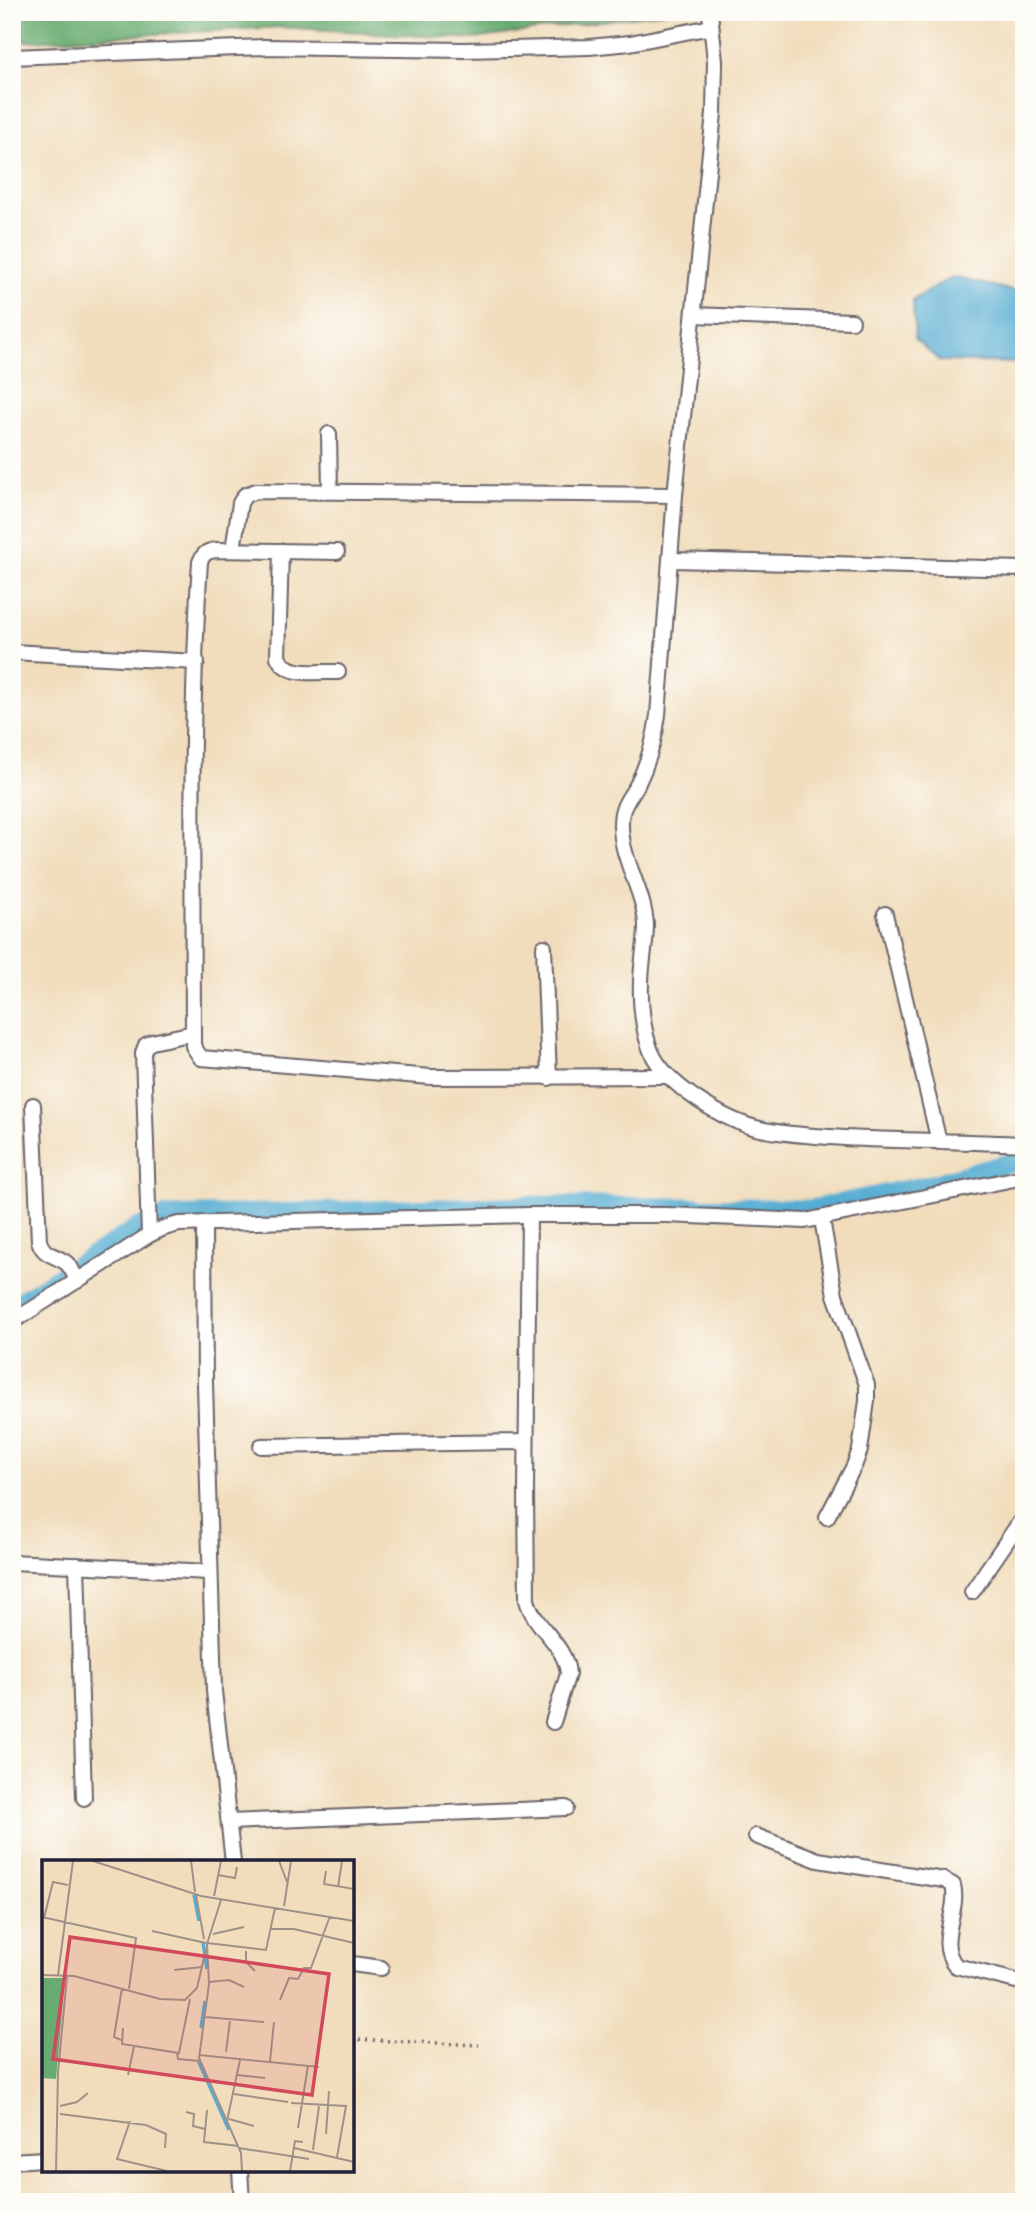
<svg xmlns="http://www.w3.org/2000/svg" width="1036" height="2214" viewBox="0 0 1036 2214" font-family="Dekko,sans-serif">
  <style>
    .forest { fill: #69ac71; stroke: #466756; stroke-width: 2 }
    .water { fill: #56add3; stroke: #3c6887; stroke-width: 2 }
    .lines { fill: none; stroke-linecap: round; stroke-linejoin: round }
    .canal { stroke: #56add3; stroke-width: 19 }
    .street-casing { stroke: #6a6368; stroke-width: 18 }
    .path { stroke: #6a6368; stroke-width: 3.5; stroke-dasharray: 2 5; stroke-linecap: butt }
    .street { stroke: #fff; stroke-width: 14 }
    .inset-river { fill: none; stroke: #56add3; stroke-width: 3.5 }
    .inset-road { fill: none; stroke: #9e9288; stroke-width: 2 }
    .view { fill: #d1495b; fill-opacity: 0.15; stroke: #d1495b; stroke-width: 3.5 }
    .inset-edge { fill: none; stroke: #22223b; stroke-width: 3.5 }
  </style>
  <rect width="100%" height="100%" fill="#fdfcf7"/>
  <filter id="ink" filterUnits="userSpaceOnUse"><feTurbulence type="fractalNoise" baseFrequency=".0143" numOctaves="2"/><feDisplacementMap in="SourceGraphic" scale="14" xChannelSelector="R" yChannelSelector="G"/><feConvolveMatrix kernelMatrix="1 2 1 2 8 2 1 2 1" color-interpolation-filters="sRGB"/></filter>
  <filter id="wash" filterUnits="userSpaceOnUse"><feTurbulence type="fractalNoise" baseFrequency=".00686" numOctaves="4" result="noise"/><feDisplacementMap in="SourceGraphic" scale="28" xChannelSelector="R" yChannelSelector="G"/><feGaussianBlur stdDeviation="1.57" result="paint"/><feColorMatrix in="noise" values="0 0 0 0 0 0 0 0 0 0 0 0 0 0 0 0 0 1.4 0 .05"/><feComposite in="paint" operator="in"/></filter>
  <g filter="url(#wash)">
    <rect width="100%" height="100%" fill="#f1ddbc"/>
    <!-- forest -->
    <path class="forest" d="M12,12H666L473,39L280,27L12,42Z"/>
    <!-- water -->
    <path class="water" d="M952,277L1024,293V363L940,361L915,339L913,300Z"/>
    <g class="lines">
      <!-- canal -->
      <path class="canal" d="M12,1306L135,1229L167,1216L537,1205L811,1209L927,1185L1024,1159"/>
    </g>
  </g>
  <g filter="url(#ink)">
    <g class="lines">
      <!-- street casing -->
      <g class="street-casing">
        <g id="street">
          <path d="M710,12L715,61L714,113L675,495L658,715C655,739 648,763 637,785C632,794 624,803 622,813C615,852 644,887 646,925C646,945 641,964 641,983C640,1004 643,1031 651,1051C665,1085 725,1121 760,1129C788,1135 816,1136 844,1138C904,1141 964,1141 1024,1144"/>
          <path d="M12,57L263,47L464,50L589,47L630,43L711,27"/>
          <path d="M694,315L852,321"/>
          <path d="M329,434L330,491"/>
          <path d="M233,550L240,503L245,495L256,491L675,495"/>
          <path d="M281,551L278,657C287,678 318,671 338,672"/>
          <path d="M337,552L217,550C208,551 204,552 200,562C189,723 193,884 193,1046L201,1058L431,1077L668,1076"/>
          <path d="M671,560L1024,569"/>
          <path d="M12,652L197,662"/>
          <path d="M885,914L939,1142"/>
          <path d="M544,947L549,1078"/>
          <path d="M33,1105L39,1241C44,1256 53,1254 65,1262C71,1266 74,1274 77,1281"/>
          <path d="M529,1215L526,1490L527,1600C534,1628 566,1644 568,1674L553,1722"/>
          <path d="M822,1219L835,1295L867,1385V1401L860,1450L854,1466L827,1517"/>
          <path d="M204,1223L205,1384L214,1691L233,1862"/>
          <path d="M149,1235L143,1053L146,1045L152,1042L193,1033"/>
          <path d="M12,1322L149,1235L164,1228L179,1224L529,1215H667L805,1221L1024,1177"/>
          <path d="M261,1446L526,1442"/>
          <path d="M12,1562L209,1572"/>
          <path d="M77,1565L84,1798"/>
          <path d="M972,1592L1024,1516"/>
          <path d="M230,1822L566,1808"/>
          <path d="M756,1836L818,1860L944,1880L953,1885C960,1912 935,1942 956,1966L1024,1983"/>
          <path d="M352,1964L381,1968"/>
          <path d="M12,2161L44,2159"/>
          <path d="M240,2170L242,2202"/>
        </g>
      </g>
      <!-- path -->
      <path class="path" d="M352,2039L479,2045"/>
      <!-- street -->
      <use href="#street" class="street"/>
    </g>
  </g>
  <!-- overview -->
  <g transform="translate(42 1860)">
    <rect width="312" height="312" fill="#f1ddbc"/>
    <path d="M0,118H23L14,219L0,218Z" fill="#69ac71"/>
    <path class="inset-river" d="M152,35L157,61M161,82L165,109M159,168L163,141M156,200L187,270"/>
    <path class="inset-road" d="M51,1L159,36L312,61M149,1L153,32M237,1L245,22M284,11L282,24L312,29M176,15L193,18L195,7M296,27L300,1M154,35L162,79M172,36L179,1M179,40L165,84L167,124L157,198L199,293L200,311M242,46L249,1M0,57L94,78L87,129M2,58L11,22L26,25M228,69H252L312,83M110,71L164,83M171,74L202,67M165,83L224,90L233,48M204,91V102L213,111M132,110L160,107M0,115L32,116L118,139L143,140L155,128L164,89M16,115L31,1M167,122L187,120L202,127M238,140L247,118L256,119L262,108H269L288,56M163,157L222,162M81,168L80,184L137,193L148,139M79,180L72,177L80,128M184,192L188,161M135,193L136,199L158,201M157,195L277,207M228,202L232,162M86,215L92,186M195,215L223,218M192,234L246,242M249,243L304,246L295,297M18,246L35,242L46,233M165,250L162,282L197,286M144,252L152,254L151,266L163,269M18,254L104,265L124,274L123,288M187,259L212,266M88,261L75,299L125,311M185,261L198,200M256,268L266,206M284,274L287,231M197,288L267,299M252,288L312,302M271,290L277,246M14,311L16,213L25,116M248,311L253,281L261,282"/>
    <path class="view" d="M28,77L287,114L270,235L11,199Z"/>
    <rect width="312" height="312" class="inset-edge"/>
  </g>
  <!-- margin -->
  <rect width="1036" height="2214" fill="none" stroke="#fdfcf7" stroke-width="42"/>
</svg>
